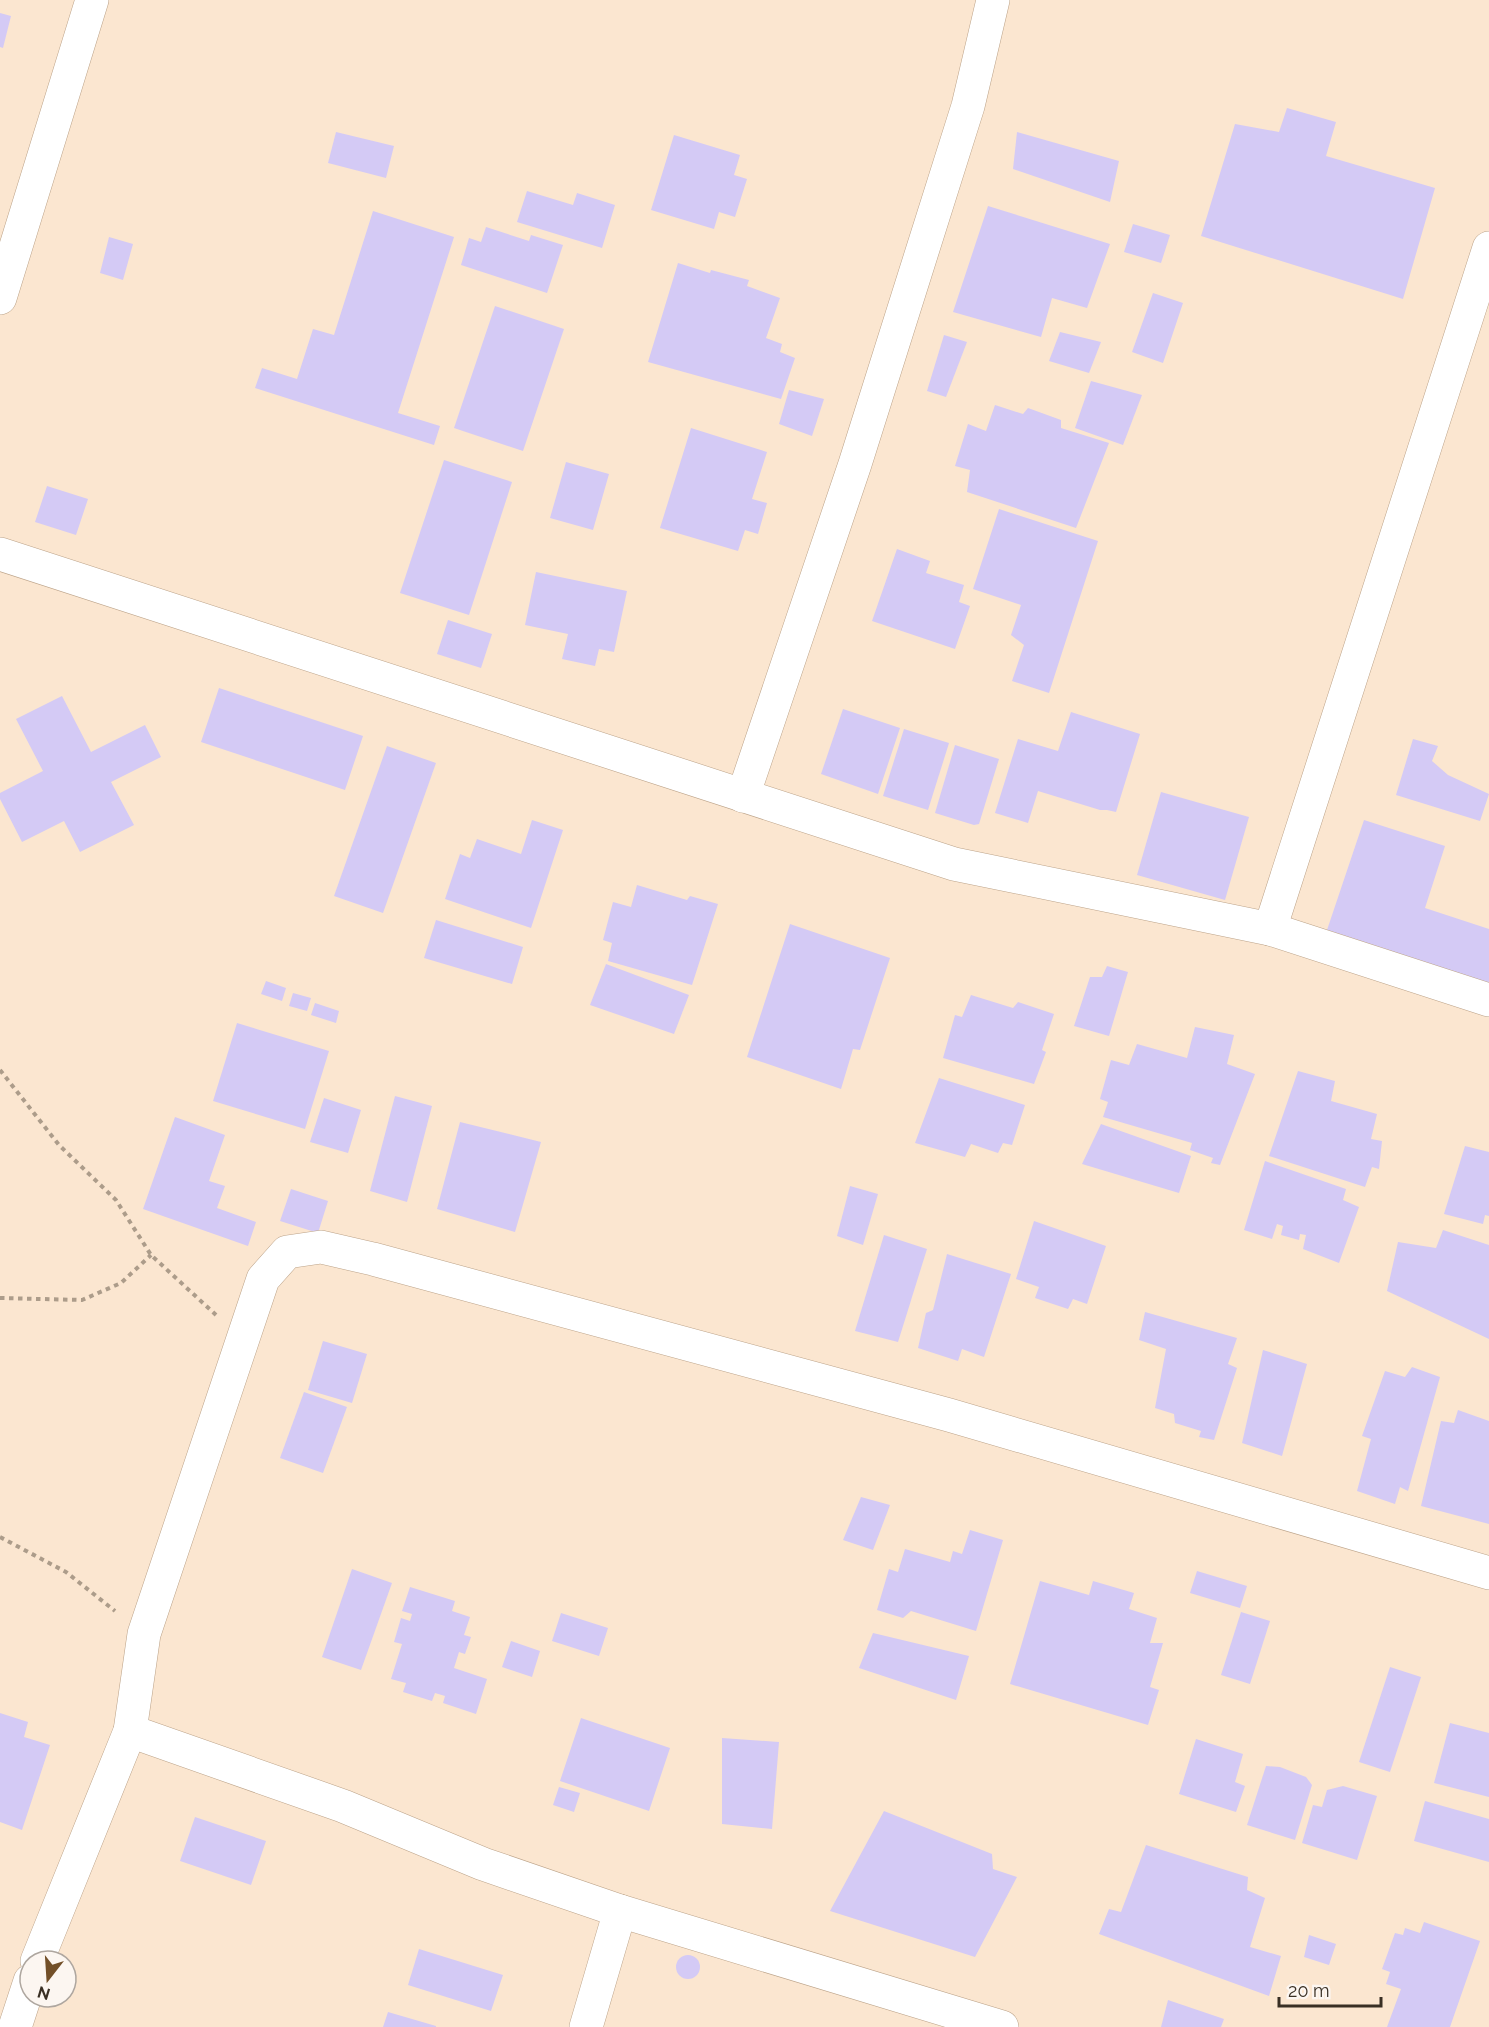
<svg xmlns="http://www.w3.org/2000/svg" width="1489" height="2027" viewBox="0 0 1489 2027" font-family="Raleway,sans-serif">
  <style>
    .building { fill: #d4caf5 }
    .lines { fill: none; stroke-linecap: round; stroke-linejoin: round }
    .minor-casing { stroke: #bca389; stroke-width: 34 }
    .path { stroke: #ac9c8a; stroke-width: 4; stroke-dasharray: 4.5 4.5; stroke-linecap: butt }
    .minor { stroke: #fff; stroke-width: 33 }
  </style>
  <rect width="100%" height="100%" fill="#fbe6d0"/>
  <!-- building -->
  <g class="building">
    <path d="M0,13L11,16L3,48L0,47Z"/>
    <path d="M1287,108L1336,122L1326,156L1435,188L1403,299L1201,236L1235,124L1279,132Z"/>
    <path d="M336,132L394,146L386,178L328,163Z"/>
    <path d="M1017,132L1119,161L1110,202L1013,169Z"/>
    <path d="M674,135L740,155L734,175L747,179L735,217L719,212L714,229L651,210Z"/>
    <path d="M527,191L573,205L577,193L615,205L602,248L517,222Z"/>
    <path d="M988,206L1110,244L1087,308L1052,298L1041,337L953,312Z"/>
    <path d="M373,211L454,237L398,413L440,426L434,445L255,388L262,368L297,379L313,329L334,335Z"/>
    <path d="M1133,224L1170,235L1161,263L1124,252Z"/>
    <path d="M486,227L529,241L531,235L563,245L547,293L461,265L469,238L481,242Z"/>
    <path d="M109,237L133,244L123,280L100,273Z"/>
    <path d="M678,263L710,273L711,270L749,280L747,286L780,298L766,338L782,344L780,352L795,358L781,399L648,362Z"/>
    <path d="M1153,293L1183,303L1163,363L1132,352Z"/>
    <path d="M495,306L564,329L523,451L454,428Z"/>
    <path d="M1060,332L1101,342L1089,373L1049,361Z"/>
    <path d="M944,335L967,342L946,397L927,391Z"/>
    <path d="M1091,381L1142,395L1123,445L1075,428Z"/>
    <path d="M789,390L824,399L812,436L779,424Z"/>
    <path d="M995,405L1023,414L1028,408L1061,420V428L1109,443L1076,528L967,492L970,470L955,466L968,424L986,431Z"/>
    <path d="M691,428L767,452L752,499L767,503L758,534L745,530L738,551L660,528Z"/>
    <path d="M444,460L512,482L469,615L400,593Z"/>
    <path d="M566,462L609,474L593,530L550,518Z"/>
    <path d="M47,486L88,499L76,535L35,522Z"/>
    <path d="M999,509L1098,541L1049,693L1012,681L1024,645L1011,635L1021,605L973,589Z"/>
    <path d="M897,549L930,561L926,573L964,585L959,602L970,606L955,649L872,621Z"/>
    <path d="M536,572L627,591L614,652L599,649L595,666L562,659L568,634L525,625Z"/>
    <path d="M448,620L492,634L481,668L437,654Z"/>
    <path d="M219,688L363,736L345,790L201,742Z"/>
    <path d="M62,696L91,752L145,725L161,757L111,782L134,825L80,852L64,821L22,842L0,799V793L43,771L16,719Z"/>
    <path d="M843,709L900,728L878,794L821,774Z"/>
    <path d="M1071,712L1140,734L1116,812L1107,810H1100L1038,791L1028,823L995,813L1018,739L1058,751Z"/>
    <path d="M904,729L949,743L928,810L883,796Z"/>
    <path d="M1413,739L1438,746L1432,761L1448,775L1489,794L1480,821L1396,795Z"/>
    <path d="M955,745L999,759L979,824L974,825L935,813Z"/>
    <path d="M387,746L436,763L383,913L334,896Z"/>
    <path d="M1161,792L1249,817L1225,900L1137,875Z"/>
    <path d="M532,820L563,830L531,928L445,899L460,854L470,858L477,839L521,854Z"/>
    <path d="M1364,820L1445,846L1425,908L1489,929V983L1327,930Z"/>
    <path d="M637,885L687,900L690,896L718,904L692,985L608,961L612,943L603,940L613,902L631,907Z"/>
    <path d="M436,920L523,947L512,984L424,958Z"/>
    <path d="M790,924L890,958L860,1050L853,1049L841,1089L747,1057Z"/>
    <path d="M606,964L689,995L674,1034L590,1005Z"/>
    <path d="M1107,966L1128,972L1109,1036L1074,1026L1090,977H1102Z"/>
    <path d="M266,981L286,988L282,1001L261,994Z"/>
    <path d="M293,993L311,998L307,1011L289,1006Z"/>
    <path d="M971,995L1013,1008L1018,1002L1054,1014L1042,1050L1046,1052L1034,1084L943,1058L955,1015L962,1017Z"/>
    <path d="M315,1003L339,1011L336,1023L311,1015Z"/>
    <path d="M237,1023L329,1051L305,1129L213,1101Z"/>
    <path d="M1195,1027L1234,1035L1227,1064L1255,1074L1220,1165L1211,1163L1213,1158L1190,1150L1192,1143L1103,1117L1108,1102L1100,1099L1111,1060L1129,1065L1137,1044L1187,1058Z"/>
    <path d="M1298,1071L1335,1081L1331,1101L1377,1114L1371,1139L1382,1141L1379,1169L1372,1167L1365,1187L1269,1156Z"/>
    <path d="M939,1078L1025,1105L1012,1145L1003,1143L998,1153L971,1144L965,1157L915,1143Z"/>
    <path d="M395,1096L432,1106L407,1202L370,1191Z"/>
    <path d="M324,1098L361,1110L348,1153L310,1142Z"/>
    <path d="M175,1117L225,1135L209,1181L225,1186L217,1208L256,1222L248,1246L143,1209Z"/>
    <path d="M460,1122L541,1142L515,1232L437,1209Z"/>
    <path d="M1101,1124L1191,1156L1179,1193L1082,1164Z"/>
    <path d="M1465,1146L1489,1152V1216L1485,1215L1483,1224L1444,1214Z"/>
    <path d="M1265,1161L1346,1189L1343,1200L1359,1207L1339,1263L1303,1249L1306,1235L1300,1234L1299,1240L1281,1235L1283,1226L1277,1224L1272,1239L1244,1230Z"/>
    <path d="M850,1186L878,1194L863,1245L837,1236Z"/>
    <path d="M291,1189L328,1201L318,1233L280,1221Z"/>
    <path d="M1034,1221L1106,1246L1087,1304L1073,1299L1068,1309L1035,1298L1039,1287L1016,1279Z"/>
    <path d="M1443,1230L1489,1245V1339L1387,1291L1398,1242L1436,1248Z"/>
    <path d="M884,1235L927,1249L898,1342L855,1331Z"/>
    <path d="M947,1254L1011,1274L984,1357L962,1349L958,1361L918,1348L926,1313L933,1310Z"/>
    <path d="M1145,1312L1237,1338L1228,1364L1237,1368L1214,1440L1199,1437L1201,1431L1175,1423L1174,1414L1155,1408L1166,1349L1139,1340Z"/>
    <path d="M323,1341L367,1354L352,1403L308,1390Z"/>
    <path d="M1263,1350L1307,1364L1282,1456L1242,1443Z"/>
    <path d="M1412,1367L1440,1377L1408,1491L1400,1487L1395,1504L1357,1491L1371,1439L1362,1436L1385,1371L1405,1377Z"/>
    <path d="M304,1392L347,1407L323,1473L280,1458Z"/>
    <path d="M1458,1410L1489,1421V1524L1421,1506L1441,1421L1454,1423Z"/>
    <path d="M861,1497L890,1505L873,1550L843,1540Z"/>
    <path d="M970,1530L1003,1540L976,1631L911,1611L903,1618L877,1610L889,1569L898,1572L905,1549L950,1562L953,1551L962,1554Z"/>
    <path d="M352,1569L392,1583L361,1670L322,1657Z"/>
    <path d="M1197,1571L1247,1586L1240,1608L1190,1593Z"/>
    <path d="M1040,1581L1089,1595L1093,1581L1134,1593L1129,1609L1157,1618L1150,1643H1163L1150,1687L1159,1690L1148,1725L1010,1684Z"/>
    <path d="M410,1587L455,1601L452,1611L470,1617L464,1635L471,1637L465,1654L459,1652L454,1668L487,1679L476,1714L443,1703L445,1696L435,1693L432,1701L403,1692L406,1683L391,1679L402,1644L394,1642L401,1618L410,1621L412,1614L402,1611Z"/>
    <path d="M1241,1612L1270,1621L1250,1684L1221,1675Z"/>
    <path d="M561,1613L608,1628L599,1656L552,1641Z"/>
    <path d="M873,1633L969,1656L956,1700L859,1668Z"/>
    <path d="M511,1641L540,1651L532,1677L502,1667Z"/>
    <path d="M1390,1667L1421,1677L1390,1772L1359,1762Z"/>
    <path d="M0,1713L28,1722L24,1737L50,1745L22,1830L0,1822Z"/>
    <path d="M581,1718L670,1748L649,1811L560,1781Z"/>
    <path d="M1450,1723L1489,1733V1797L1434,1783Z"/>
    <path d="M722,1738L779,1742L772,1829L722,1824Z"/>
    <path d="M1196,1739L1243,1754L1235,1782L1245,1786L1236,1812L1179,1794Z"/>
    <path d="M1266,1766L1280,1767L1306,1777L1312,1785L1295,1840L1247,1825Z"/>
    <path d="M1343,1786L1377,1796L1357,1860L1302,1843L1313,1805L1322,1807L1327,1790Z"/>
    <path d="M559,1787L580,1793L574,1812L553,1805Z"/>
    <path d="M1425,1801L1489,1819V1862L1414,1841Z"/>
    <path d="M884,1811L992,1854L993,1869L1017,1877L975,1957L830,1911Z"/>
    <path d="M195,1817L266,1841L251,1885L180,1861Z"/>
    <path d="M1146,1845L1248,1877L1247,1890L1265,1898L1250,1947L1281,1956L1269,1996L1099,1934L1109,1909L1121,1912Z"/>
    <path d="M1424,1922L1480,1941L1450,2027H1387L1401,1989L1386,1984L1390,1972L1382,1969L1395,1933L1403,1935L1405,1928L1420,1933Z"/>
    <path d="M1309,1935L1336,1944L1329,1965L1304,1957Z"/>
    <path d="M419,1949L503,1975L491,2011L408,1985Z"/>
    <circle cx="688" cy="1967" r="12"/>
    <path d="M1168,2000L1224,2019L1221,2027H1161Z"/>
    <path d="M388,2012L436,2026V2027H383Z"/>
  </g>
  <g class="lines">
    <!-- minor casing -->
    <g class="minor-casing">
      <g id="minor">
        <path d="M0,298L92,0"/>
        <path d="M0,554L954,864L1270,929L1489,1000"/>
        <path d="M743,796L855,464L968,106L993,0"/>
        <path d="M1270,929L1489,248"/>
        <path d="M130,1731L343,1806L483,1864L620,1911L1002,2027"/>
        <path d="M37,1961L130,1731L144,1634L263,1279L287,1252L321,1247L373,1259L949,1415L1489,1573"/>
        <path d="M15,2027L30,1981"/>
        <path d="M586,2027L620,1911"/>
      </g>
    </g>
    <!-- path -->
    <g class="path">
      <path d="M0,1070L59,1145L116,1200L151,1255L216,1315"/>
      <path d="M0,1298L82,1300L121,1283L151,1255"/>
      <path d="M0,1537L66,1572L115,1611"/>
    </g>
    <!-- minor -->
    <use href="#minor" class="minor"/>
  </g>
  <!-- north arrow -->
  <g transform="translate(48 1979) rotate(197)"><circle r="28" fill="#fcf6f1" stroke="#aea69f" stroke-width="1.5"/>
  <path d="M0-4.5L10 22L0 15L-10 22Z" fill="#724f28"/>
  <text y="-9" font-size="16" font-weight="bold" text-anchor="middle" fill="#392f24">N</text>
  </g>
  <!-- scale -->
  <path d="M1279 1997v9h102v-9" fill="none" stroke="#392f24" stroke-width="3"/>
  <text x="1288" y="1997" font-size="18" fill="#392f24" stroke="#fcf6f1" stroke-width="4.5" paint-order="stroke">20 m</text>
</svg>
